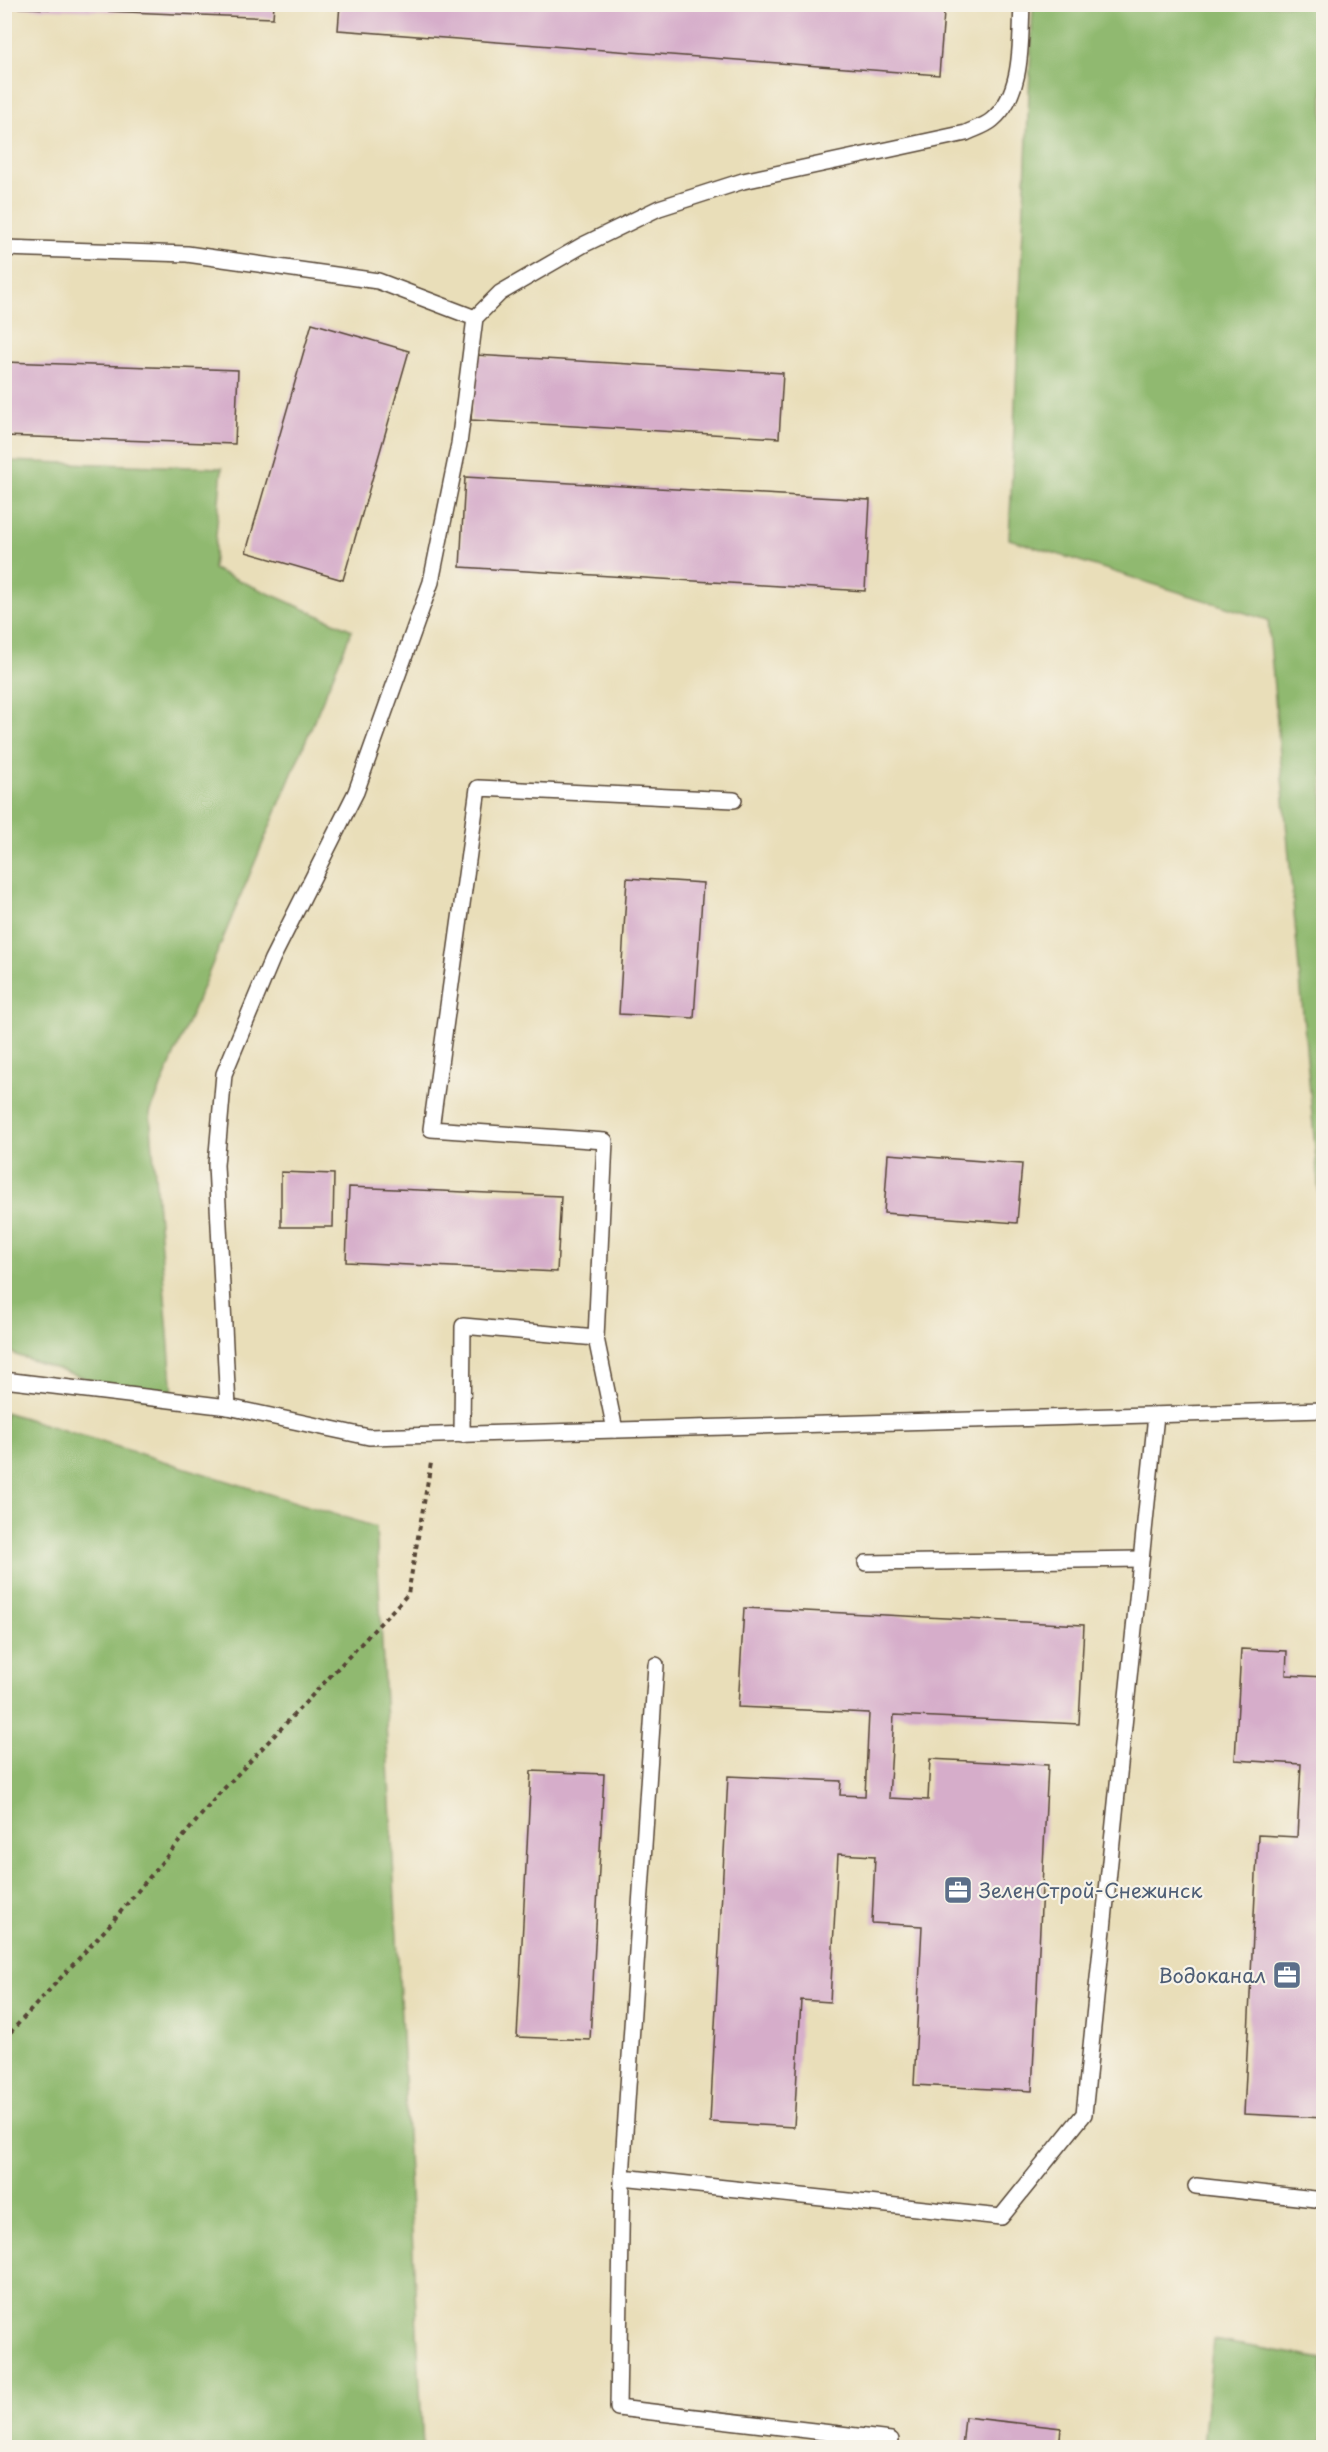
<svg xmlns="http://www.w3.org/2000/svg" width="1328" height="2452" viewBox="0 0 1328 2452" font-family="'Playpen Sans',sans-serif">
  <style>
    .forest { fill: #90b96f; stroke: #667246; stroke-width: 1.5 }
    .building { fill: #d6adca }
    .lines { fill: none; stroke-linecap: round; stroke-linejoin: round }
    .service-casing { stroke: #554535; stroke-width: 18 }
    .path { stroke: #554535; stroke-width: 4; stroke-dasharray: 4.5 4.5; stroke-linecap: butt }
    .service { stroke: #fff; stroke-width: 15 }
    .labels { text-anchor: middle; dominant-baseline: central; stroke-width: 4.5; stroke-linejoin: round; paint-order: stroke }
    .service-label { font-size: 20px; fill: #4e5e75; stroke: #f7f3e8; text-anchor: start }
  </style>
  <rect width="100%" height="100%" fill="#f7f3e8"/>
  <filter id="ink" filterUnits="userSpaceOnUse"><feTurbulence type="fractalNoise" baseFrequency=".0167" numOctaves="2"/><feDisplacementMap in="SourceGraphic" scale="12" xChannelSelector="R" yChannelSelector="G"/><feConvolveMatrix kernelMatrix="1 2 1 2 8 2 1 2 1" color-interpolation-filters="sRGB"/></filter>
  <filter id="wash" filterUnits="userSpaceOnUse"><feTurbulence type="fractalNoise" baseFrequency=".008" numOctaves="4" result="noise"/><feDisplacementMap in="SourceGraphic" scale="24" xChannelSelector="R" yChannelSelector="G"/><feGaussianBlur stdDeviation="1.35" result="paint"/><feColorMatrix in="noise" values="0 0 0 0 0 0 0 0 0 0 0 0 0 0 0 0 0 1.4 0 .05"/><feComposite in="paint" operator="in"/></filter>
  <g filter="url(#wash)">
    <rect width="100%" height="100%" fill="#e9deb9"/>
    <!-- forest -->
    <g class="forest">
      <path d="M1033,5H1323V1238L1268,620L1009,539Z"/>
      <path d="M5,461L222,468L213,569L352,630L150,1113L174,1408L16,1355L5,1347Z"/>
      <path d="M5,1412L376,1527L423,2447H5Z"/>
      <path d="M1213,2340L1323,2359V2447H1203Z"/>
    </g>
    <g id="blocks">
      <!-- building -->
      <g class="building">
        <path d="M4,4H274L273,18L4,7Z"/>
        <path d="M340,4H835L944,13L939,75L338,30Z"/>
        <path d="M312,323L409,351L343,580L246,552Z"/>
        <path d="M475,355L783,373L779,438L471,420Z"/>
        <path d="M4,362L238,370L235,444L4,436Z"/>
        <path d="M465,477L870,500L865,591L460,567Z"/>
        <path d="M627,878L703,883L694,1018L619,1014Z"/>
        <path d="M888,1154L1022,1164L1017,1223L884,1213Z"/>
        <path d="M281,1172L334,1174L333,1227H281Z"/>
        <path d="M349,1187L561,1196L557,1272L346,1262Z"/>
        <path d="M744,1608L1084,1625L1079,1724L894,1715L889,1798L928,1800L930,1759L1048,1765L1032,2091L914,2085L922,1926L872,1923L875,1856L838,1854L830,2002L801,2000L794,2127L710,2122L728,1776L841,1781L840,1795L865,1796L869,1713L738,1707Z"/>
        <path d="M1241,1649L1287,1651L1286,1675L1324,1677V2118L1244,2114L1258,1835L1297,1837L1301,1764L1235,1760Z"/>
        <path d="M531,1771L604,1774L590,2040L517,2037Z"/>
        <path d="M965,2417L1061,2428L1059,2448H962Z"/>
      </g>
    </g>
  </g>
  <g filter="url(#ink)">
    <use href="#blocks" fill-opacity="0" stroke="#554535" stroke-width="1.5"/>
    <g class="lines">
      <!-- service casing -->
      <g class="service-casing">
        <g id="service">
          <path d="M4,248L187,254L378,281L475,318"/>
          <path d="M596,1338L605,1141L431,1129L478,788L734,800"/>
          <path d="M4,1380L228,1407L369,1437L1324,1410"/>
          <path d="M228,1407L216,1165L224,1074L272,959L356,792L431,582L459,444L475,318L500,293L583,245L659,208L743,181L966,133C974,129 985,126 992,120C1024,93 1020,42 1022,4"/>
          <path d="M462,1435L463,1326L596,1338L615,1430"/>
          <path d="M866,1563L1141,1559"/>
          <path d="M656,1665L622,2177L1001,2217L1084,2114L1156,1415"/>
          <path d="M622,2177L618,2408L891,2440"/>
          <path d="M1196,2186L1324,2200"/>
        </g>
      </g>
      <!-- path -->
      <path class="path" d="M4,2039L107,1928L218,1795L408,1594L431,1463"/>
      <!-- service -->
      <use href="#service" class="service"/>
    </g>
  </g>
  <!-- icons -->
  <defs>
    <g id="office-square" transform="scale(1.5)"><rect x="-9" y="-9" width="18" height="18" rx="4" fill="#5c6f8a" stroke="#f7f3e8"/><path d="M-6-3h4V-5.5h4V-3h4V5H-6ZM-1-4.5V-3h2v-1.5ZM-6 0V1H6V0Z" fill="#fff"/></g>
  </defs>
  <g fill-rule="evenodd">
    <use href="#office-square" x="958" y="1890"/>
    <use href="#office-square" x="1287" y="1975"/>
  </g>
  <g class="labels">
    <!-- service labels -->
    <g class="service-label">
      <text x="979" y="1890">ЗеленСтрой-Снежинск</text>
      <text x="1266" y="1975" text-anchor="end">Водоканал</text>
    </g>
  </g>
  <!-- margin -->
  <rect width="1328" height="2452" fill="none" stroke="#f7f3e8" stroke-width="24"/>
</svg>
